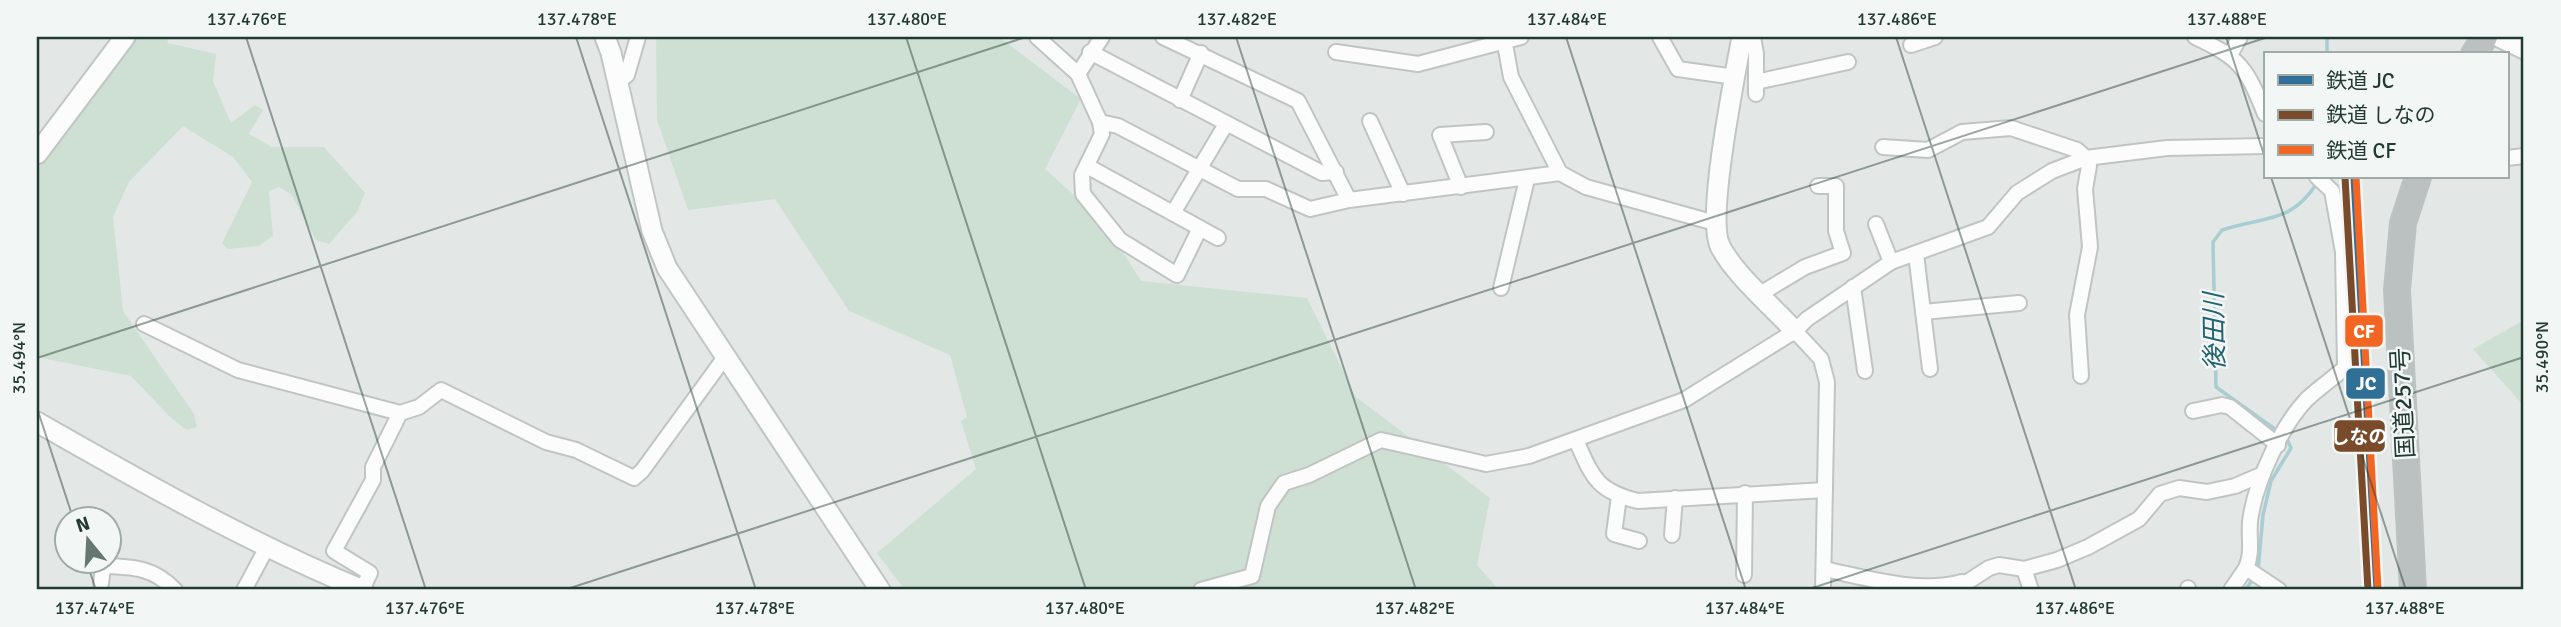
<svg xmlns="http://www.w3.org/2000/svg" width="2561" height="627" viewBox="0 0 2561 627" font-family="Signika,'Noto Sans JP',sans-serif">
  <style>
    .green { fill: #cee0d4 }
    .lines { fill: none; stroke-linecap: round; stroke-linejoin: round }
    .stream { stroke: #a8cdd3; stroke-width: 3.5 }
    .street-casing { stroke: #c0c5c3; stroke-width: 18 }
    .secondary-casing { stroke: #c0c6c3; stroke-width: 23 }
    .highway-casing { stroke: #bcc4c2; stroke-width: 28 }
    .street { stroke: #fbfcfb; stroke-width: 14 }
    .secondary { stroke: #fbfcfb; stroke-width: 19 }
    .highway { stroke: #bbc1c0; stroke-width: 24 }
    .rail-1-casing { stroke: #f2f7f5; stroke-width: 12 }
    .rail-2-casing { stroke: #f2f7f5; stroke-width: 12 }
    .rail-3-casing { stroke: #f2f7f5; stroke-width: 12 }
    .rail-1 { stroke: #307097; stroke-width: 7 }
    .rail-2 { stroke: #7a4b2a; stroke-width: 7 }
    .rail-3 { stroke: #f26522; stroke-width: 7 }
    .ticks { fill: none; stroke: #233a34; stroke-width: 2; stroke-opacity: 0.45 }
    .labels { text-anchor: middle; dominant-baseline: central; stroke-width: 5; stroke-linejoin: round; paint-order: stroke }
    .street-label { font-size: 24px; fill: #233a34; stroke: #f2f7f5 }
    .water-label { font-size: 26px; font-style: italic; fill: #236270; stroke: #f2f7f5 }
    .line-badge { stroke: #f2f7f5; stroke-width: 2.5 }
    .badge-label { font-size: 19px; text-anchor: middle; font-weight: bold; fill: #fff }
    .neatline { fill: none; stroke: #233a34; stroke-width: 2.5 }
    .ticks-label { font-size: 18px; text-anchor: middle; fill: #233a34 }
  </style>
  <rect width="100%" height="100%" fill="#e3e8e6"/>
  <!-- green -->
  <g class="green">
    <path d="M136,37H167L168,43L216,54L213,81L231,123L255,105L263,110L249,134L272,147H324L365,193L357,212L329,244L316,240L291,194L279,187L269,191L273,236L259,246L228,249L222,243L252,182L233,157L183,126L129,182L113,217L123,311L194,414L197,427L187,430L171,418L131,376L37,357V170Z"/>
    <path d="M656,37H999L1081,99L1045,169L1104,222L1141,281L1307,298L1356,397L1490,498L1477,565L1499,590H905L877,553L976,469L961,421L967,417L950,355L849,311L775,199L688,210L657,120Z"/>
    <path d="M2524,320V406L2473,349Z"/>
  </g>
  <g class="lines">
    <!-- stream -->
    <g class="stream">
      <path d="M2327,54V37"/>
      <path d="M2279,432L2216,387L2213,242L2222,230C2264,216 2291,224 2317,183"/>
      <path d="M2258,571L2263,515L2271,481L2291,448L2286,437"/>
      <path d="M2245,590L2254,578"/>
    </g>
    <!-- street casing -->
    <g class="street-casing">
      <g id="street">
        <path d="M1037,37L1078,74L1100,122L1102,134L1082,175L1083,194L1120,240L1177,275L1200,228"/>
        <path d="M1163,37L1298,101L1349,200"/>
        <path d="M1660,37L1678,69L1735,77"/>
        <path d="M1753,37L1756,54V94"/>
        <path d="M2195,37C2241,59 2246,67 2265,114"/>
        <path d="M1504,39L1511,77L1560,173L1586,187L1715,223"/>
        <path d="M1911,45L1935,37"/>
        <path d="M1090,52L1322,173L1336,172"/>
        <path d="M1336,52L1418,64L1521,37"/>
        <path d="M2230,55L2240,37"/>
        <path d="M1078,74L1102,37"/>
        <path d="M618,82L627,75L638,37"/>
        <path d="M1756,82L1848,62"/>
        <path d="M1180,100L1201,53"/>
        <path d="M1370,121L1403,194"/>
        <path d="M1100,122L1118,126L1238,189H1266L1310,209L1349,200L1560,173"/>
        <path d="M1883,147L1928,150L1962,132L2011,128L2077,150L2086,158L2089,166L2085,189L2090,247L2077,315L2081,376"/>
        <path d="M2507,158L2524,156"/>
        <path d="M1087,166L1218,238"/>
        <path d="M1461,187L1440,135L1486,132"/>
        <path d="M1173,213L1226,124"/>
        <path d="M1876,224L1891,262"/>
        <path d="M1916,254L1930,369"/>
        <path d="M1853,287L1865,371"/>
        <path d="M1501,288L1527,179"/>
        <path d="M1760,294L1805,267L1843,253L1836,231V186H1818"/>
        <path d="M1923,312L2019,303"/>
        <path d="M144,324L238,370L400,413L419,407L441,390L546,442L576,450L634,478L642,471L725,357"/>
        <path d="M1795,331L1821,359L1827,382L1823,590"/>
        <path d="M2193,411L2222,405L2230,407L2278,445"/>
        <path d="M1576,440C1592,476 1596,491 1638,501L1825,490"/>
        <path d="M1619,496L1614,534L1639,541"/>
        <path d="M1672,535L1675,498"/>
        <path d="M1824,569C1867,578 1920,594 1962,582"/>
        <path d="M2024,569L2031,590"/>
        <path d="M1744,575L1745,493"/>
        <path d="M101,584L103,566C133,567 153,567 175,590"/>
        <path d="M2188,588V590"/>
        <path d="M244,590L266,549"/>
        <path d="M362,590L370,573L334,551L373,480V467L400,413"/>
        <path d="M1201,590L1252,576L1268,506L1284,483L1309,475L1381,440L1486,464L1529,456L1684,400L1795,331L1807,319L1891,262L1988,227L2017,193L2052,171L2086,158L2167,148L2265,146"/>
        <path d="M1955,590L1989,568L1999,565L2024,569L2057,560L2088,547L2139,519L2160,494L2179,488L2207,492L2235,486L2263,474"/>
        <path d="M2231,590L2246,568"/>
        <path d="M2279,590L2246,568C2254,550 2247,534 2251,515C2257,479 2282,425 2307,399C2319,388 2333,378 2345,368L2343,252L2332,191L2317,177"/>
      </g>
    </g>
    <!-- secondary casing -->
    <g class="secondary-casing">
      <g id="secondary">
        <path d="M605,37L611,53L652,231L667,268L880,590"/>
        <path d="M1742,37C1735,75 1706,217 1720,246C1734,274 1773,307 1795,331"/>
        <path d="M2499,37L2524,49"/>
        <path d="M37,154L125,37"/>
        <path d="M37,422C144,483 249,543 363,590"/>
      </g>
    </g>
    <!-- highway casing -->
    <g class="highway-casing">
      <g id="highway">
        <path d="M2474,54L2485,37"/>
        <path d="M2413,590L2397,290L2403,223L2418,177"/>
      </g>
    </g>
    <!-- street -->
    <use href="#street" class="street"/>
    <!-- secondary -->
    <use href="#secondary" class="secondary"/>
    <!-- highway -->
    <use href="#highway" class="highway"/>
    <!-- rail-1 casing -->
    <g class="rail-1-casing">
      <path id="rail-1" d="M2354,177L2377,590"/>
    </g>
    <!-- rail-2 casing -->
    <g class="rail-2-casing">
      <path id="rail-2" d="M2345,177L2368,590"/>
    </g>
    <!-- rail-3 casing -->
    <g class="rail-3-casing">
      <path id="rail-3" d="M2356,177L2378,590"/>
    </g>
    <!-- rail-1 -->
    <use href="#rail-1" class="rail-1"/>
    <!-- rail-2 -->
    <use href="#rail-2" class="rail-2"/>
    <!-- rail-3 -->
    <use href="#rail-3" class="rail-3"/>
  </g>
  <!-- ticks -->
  <path class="ticks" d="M246,37L426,590M576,37L756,590M906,37L1086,590M1236,37L1416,590M1566,37L1746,590M1896,37L2076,590M2226,37L2265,158M2271,177L2406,590M37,358L1026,37M37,408L73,518M86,560L96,590M564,590L2268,37M1806,590L2524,357"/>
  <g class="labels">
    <!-- street labels -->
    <g class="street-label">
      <text transform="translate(2403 403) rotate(-93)">国道257号</text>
    </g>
    <!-- water labels -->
    <g class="water-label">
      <text transform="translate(2215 332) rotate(-91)">後田川</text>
    </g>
  </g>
  <g class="line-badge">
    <rect x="2344" y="314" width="40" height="34" rx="7" fill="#f26522"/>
    <rect x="2345" y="367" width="41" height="33" rx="7" fill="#307097"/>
    <rect x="2333" y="419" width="53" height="34" rx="7" fill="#7a4b2a"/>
  </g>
  <g class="badge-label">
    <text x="2364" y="338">CF</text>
    <text x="2366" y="390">JC</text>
    <text x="2359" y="443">しなの</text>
  </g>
  <!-- border -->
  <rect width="2561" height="627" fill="none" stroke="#f2f7f5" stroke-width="77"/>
  <!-- legend -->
  <rect x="2264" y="52" width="245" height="126" fill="#f2f7f5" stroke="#9faba8" stroke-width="2"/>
  <rect x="2278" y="75" width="35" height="10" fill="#307097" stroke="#9faba8" stroke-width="2"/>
  <text x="2326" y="88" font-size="21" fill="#233a34">鉄道 JC</text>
  <rect x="2278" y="110" width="35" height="10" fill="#7a4b2a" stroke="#9faba8" stroke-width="2"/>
  <text x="2326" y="122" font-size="21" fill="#233a34">鉄道 しなの</text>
  <rect x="2278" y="145" width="35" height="10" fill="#f26522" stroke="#9faba8" stroke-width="2"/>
  <text x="2326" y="158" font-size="21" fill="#233a34">鉄道 CF</text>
  <!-- north arrow -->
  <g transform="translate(88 540) rotate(342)"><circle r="33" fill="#f2f7f5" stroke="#9faba8" stroke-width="2"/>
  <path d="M0-5L12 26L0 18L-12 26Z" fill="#667772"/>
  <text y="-10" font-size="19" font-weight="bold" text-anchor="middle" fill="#233a34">N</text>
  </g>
  <rect x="38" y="38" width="2484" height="550" class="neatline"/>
  <g class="ticks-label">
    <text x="247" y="25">137.476°E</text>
    <text x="577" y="25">137.478°E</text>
    <text x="907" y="25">137.480°E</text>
    <text x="1237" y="25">137.482°E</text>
    <text x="1567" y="25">137.484°E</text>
    <text x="1897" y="25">137.486°E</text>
    <text x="2227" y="25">137.488°E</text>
    <text transform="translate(2542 357) rotate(-90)" y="6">35.490°N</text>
    <text transform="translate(19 358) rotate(-90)" y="6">35.494°N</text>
    <text x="95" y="614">137.474°E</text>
    <text x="425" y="614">137.476°E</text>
    <text x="755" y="614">137.478°E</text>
    <text x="1085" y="614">137.480°E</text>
    <text x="1415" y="614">137.482°E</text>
    <text x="1745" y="614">137.484°E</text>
    <text x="2075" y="614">137.486°E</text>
    <text x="2405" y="614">137.488°E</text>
  </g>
</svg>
